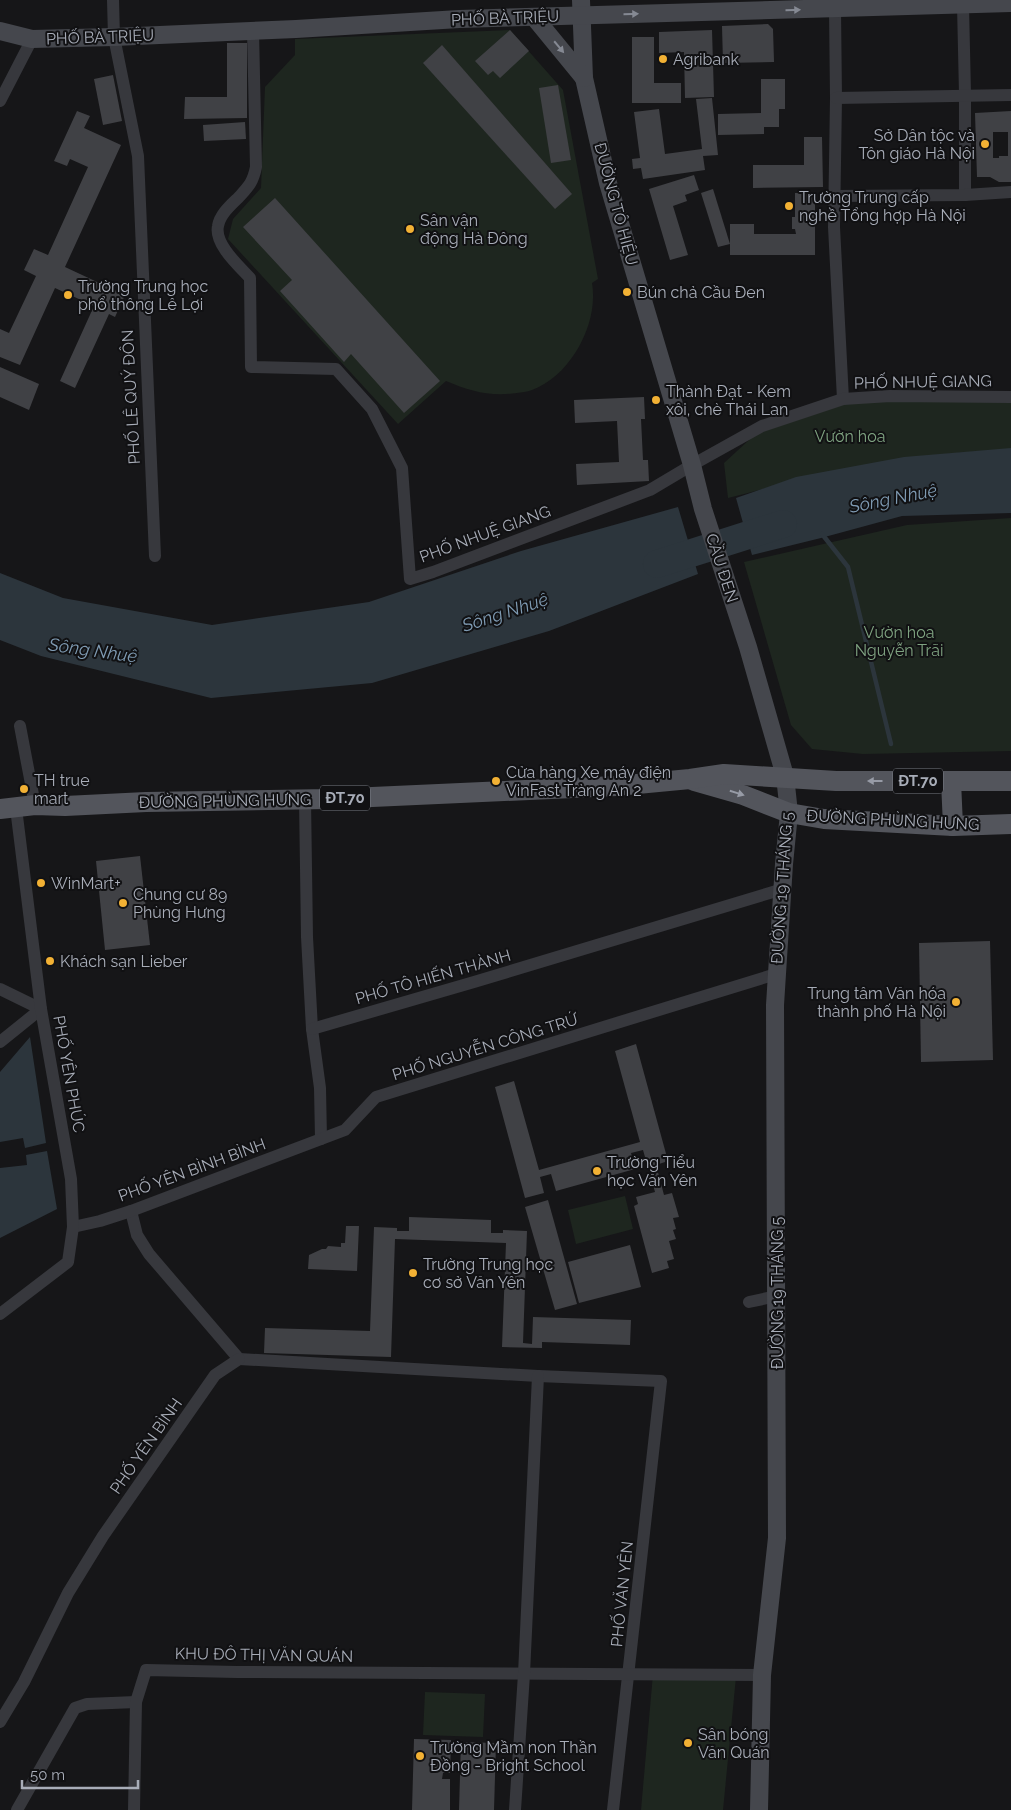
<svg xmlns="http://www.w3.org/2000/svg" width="1011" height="1810" viewBox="0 0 1011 1810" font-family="Raleway,sans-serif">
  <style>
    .green { fill: #1e261f }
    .water { fill: #2c353c }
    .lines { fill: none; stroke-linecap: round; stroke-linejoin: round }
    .stream { stroke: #2c353c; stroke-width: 4.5 }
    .river { stroke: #2c353c; stroke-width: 28 }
    .building { fill: #404145; fill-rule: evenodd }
    .street { stroke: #37383d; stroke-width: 12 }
    .secondary { stroke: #45474d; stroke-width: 18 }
    .primary { stroke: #53555c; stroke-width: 20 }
    .oneway { fill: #858993 }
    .oneway2 { fill: #979ba6 }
    .poi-dot { fill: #f2b134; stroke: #111113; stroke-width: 2 }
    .labels { text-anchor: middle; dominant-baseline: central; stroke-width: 4; stroke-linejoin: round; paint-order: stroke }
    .shield { fill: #111113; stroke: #7b7e86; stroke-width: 1 }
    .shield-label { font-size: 15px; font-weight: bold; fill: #a8adb8 }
    .street-label { font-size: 16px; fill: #a8adb8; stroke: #111113 }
    .poi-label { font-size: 16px; fill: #a8adb8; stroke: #111113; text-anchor: start }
    .park-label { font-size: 16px; fill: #7fa381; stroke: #111113 }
    .water-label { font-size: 18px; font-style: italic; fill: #7f9bb3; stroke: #111113 }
  </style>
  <rect width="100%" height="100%" fill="#161618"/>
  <!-- green -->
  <g class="green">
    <path d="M510,30L563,90L598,279L592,283C599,323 571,376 532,390C527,392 521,392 517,393C490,397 470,391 446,381L398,424L228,239L233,219L261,188L265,87L295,55V39Z"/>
    <path d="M890,398L1011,401V451C915,450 820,474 728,498L724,463L761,429L844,404Z"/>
    <path d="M1011,518V751L863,754L812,749L791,725L744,562L907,525Z"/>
    <path d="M625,1196L633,1229L576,1244L568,1210Z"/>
    <path d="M653,1674L736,1677L723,1810H641Z"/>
    <path d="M425,1692L485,1694L483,1737L423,1735Z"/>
  </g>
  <!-- water -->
  <g class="water">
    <path d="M1011,448V513L902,516L821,538L752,555L736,498L796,477L904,457Z"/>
    <path d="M678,507L698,574L549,631L372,683L211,698L41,656L0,640V573L63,598L212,625L369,602L521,551Z"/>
    <path d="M30,1037L46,1143L25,1148L23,1138L0,1142V1072Z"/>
    <path d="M47,1151L57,1209L0,1238V1168L27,1165L26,1155Z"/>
  </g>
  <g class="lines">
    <!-- stream -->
    <path class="stream" d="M822,534L848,567L891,744"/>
    <!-- river -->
    <path class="river" d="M657,564L783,524"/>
  </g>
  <!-- building -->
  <g class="building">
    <path d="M768,24L773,29L774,62L723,63L722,26Z"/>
    <path d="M510,30L529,51L500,78L493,71L488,75L475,61Z"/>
    <path d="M712,30L714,97L685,98L684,52L659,53V32Z"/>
    <path d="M632,37H654V83H681V103H632Z"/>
    <path d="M227,43H247V118L184,119L185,97H227Z"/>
    <path d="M442,45L572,194L555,209L423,63Z"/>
    <path d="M113,75L122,121L103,125L94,79Z"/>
    <path d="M761,79H785V109H779V127H764V134L718,135V114L761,113Z"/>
    <path d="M558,85L571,160L551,163L539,88Z"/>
    <path d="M712,98L718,155L703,156L705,170L643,179L641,168L633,169L632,159L640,158L634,112L659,109L665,154L702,149L696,99Z"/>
    <path d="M77,111L90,116L84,128L121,145L65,267L125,295L115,317L109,314L75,388L60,381L94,306L55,288L20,365L0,357V329L9,333L36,276L24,270L34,249L48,255L88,167L70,159L67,166L54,161Z"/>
    <path d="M1011,111V182H999L990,177H977L975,113ZM993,132H1008V156H999V158H993Z"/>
    <path d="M245,122L246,139L204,141L203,125Z"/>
    <path d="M804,137H822L823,187L753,188V165H804Z"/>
    <path d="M694,175L699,190L685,195L687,201L673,206L688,255L670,260L649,189Z"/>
    <path d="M713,189L730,244L718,247L701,193Z"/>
    <path d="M795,193H815V255H730V224H754V234H796L795,229H792V217H795Z"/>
    <path d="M275,198L440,381L404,413L351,354L344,362L280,291L292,280L243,227Z"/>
    <path d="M0,367L39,384L29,410L0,397Z"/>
    <path d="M644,397L645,419H641L643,460H648L649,481L577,485L576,464L619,462L617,421L575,423L574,400Z"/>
    <path d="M140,856L150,945L105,950L96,861Z"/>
    <path d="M990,941L993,1060L921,1062L919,943Z"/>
    <path d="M636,1044L668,1161L656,1165L664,1195L672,1193L679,1217L673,1218L676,1229L673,1230L676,1239L669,1241L674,1259L667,1261L669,1268L652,1273L634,1206L638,1204L636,1197L655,1192L643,1150L631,1153L635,1169L556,1191L551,1174L540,1177L544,1193L525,1198L495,1087L514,1081L539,1170L640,1142L615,1051Z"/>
    <path d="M548,1200L577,1304L555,1310L525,1207Z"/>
    <path d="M409,1217L491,1220V1233H503V1230L527,1231L523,1343L532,1344L533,1317L631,1320L630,1345L542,1342V1348L502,1347L506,1243L395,1239L391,1357L264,1353L265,1328L370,1331L374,1227L397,1228V1231H409Z"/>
    <path d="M346,1226H359L357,1271L308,1269L309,1255L322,1249H326L328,1246L341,1247V1243H345Z"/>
    <path d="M630,1245L641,1287L579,1303L568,1262Z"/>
    <path d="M414,1739L451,1740L450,1773H443L442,1779H450V1810H412Z"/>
    <path d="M461,1742L496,1743L494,1810H459Z"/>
  </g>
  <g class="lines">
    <!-- street -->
    <g class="street">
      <path d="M113,0L114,37L138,156L155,556"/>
      <path d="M963,5L965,94V195"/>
      <path d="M835,9L836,98L834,227L843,399"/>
      <path d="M253,31L256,167C253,182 249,186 239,197C231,205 220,214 218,226C214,244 239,266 250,278L251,367L336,369L372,409L402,468L410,579L433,572L650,490L692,465L762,426L843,399L890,396L1011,397"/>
      <path d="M836,98L1011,95"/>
      <path d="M0,101L32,39"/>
      <path d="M835,196L965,195L1011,192"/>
      <path d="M20,726L35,805"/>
      <path d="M305,799L307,937L312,1029L320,1088L321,1139"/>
      <path d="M0,989L41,1009L0,1042"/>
      <path d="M312,1029L474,982L783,889"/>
      <path d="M131,1211L137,1235L149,1254L239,1359"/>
      <path d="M73,1227L100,1221L131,1211L345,1130L376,1097L776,974"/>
      <path d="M749,1302L777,1296"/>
      <path d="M0,1314L68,1262L73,1227L71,1179L41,1009L16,808"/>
      <path d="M239,1359L538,1376L661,1381L613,1810"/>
      <path d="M0,1722L24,1682L68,1593L103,1536L215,1375L239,1359"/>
      <path d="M17,1810L75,1708L87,1704L136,1702"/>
      <path d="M134,1810L136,1702L146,1670L237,1672L762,1675"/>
      <path d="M515,1810L524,1674L538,1376"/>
    </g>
    <!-- secondary -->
    <g class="secondary">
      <path d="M581,0L584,78L608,183L692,465L703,509L748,647L785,776L789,813L784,864L775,1005L777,1538L762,1675L759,1810"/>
      <path d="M534,17L584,78"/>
      <path d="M0,31L32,39L114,37L296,29L459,19L1011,3"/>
    </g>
    <!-- primary -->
    <g class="primary">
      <path d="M694,781L743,795L789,813L824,819L953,826L1011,824"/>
      <path d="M951,781L953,826"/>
      <path d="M0,809L35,805L65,806L146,802L328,799L616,786L690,779L724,774L836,781H1011"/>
    </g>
  </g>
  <!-- one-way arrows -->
  <defs><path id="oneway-solid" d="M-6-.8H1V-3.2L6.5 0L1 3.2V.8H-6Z" transform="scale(1.25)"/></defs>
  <g class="oneway">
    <use href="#oneway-solid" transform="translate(793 10) rotate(-1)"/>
    <use href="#oneway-solid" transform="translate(631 14) rotate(-1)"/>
    <use href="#oneway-solid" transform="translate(559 47) rotate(50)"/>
  </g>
  <g class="oneway2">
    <use href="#oneway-solid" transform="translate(875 781) rotate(-180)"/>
    <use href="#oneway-solid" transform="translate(737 793) rotate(17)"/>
  </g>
  <!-- markers -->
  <g class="poi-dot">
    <circle cx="663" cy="59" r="5"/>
    <circle cx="985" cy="144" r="5"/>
    <circle cx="789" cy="206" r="5"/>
    <circle cx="410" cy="229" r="5"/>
    <circle cx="627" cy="292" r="5"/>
    <circle cx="68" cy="295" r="5"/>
    <circle cx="656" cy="400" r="5"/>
    <circle cx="496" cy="781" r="5"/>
    <circle cx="24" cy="789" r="5"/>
    <circle cx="41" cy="883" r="5"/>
    <circle cx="123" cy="903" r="5"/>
    <circle cx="50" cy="961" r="5"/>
    <circle cx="956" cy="1002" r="5"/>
    <circle cx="597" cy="1171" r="5"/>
    <circle cx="413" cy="1273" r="5"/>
    <circle cx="688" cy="1743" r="5"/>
    <circle cx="420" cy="1756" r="5"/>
  </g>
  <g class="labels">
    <!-- shield labels -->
    <g class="shield">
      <rect x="893" y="768.5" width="50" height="25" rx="4"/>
      <rect x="320" y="785.5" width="50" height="25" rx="4"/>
    </g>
    <g class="shield-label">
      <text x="918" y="781">ĐT.70</text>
      <text x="345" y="798">ĐT.70</text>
    </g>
    <!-- street labels -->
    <g class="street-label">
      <text transform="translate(505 18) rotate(-2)">PHỐ BÀ TRIỆU</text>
      <text transform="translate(100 37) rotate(-2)">PHỐ BÀ TRIỆU</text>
      <text transform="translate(616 204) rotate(75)">ĐƯỜNG TÔ HIỆU</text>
      <text transform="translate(923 382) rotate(-1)">PHỐ NHUỆ GIANG</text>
      <text transform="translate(131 397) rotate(-93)">PHỐ LÊ QUÝ ĐÔN</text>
      <text transform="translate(485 534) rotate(-20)">PHỐ NHUỆ GIANG</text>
      <text transform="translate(722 568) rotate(72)">CẦU ĐEN</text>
      <text transform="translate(225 801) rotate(-1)">ĐƯỜNG PHÙNG HƯNG</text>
      <text transform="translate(893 820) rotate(3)">ĐƯỜNG PHÙNG HƯNG</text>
      <text transform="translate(782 888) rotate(-86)">ĐƯỜNG 19 THÁNG 5</text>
      <text transform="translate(433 977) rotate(-16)">PHỐ TÔ HIẾN THÀNH</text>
      <text transform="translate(485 1047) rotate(-17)">PHỐ NGUYỄN CÔNG TRỨ</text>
      <text transform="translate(69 1074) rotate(80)">PHỐ YÊN PHÚC</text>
      <text transform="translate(192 1170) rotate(-20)">PHỐ YÊN BÌNH BÌNH</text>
      <text transform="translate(777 1293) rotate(-90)">ĐƯỜNG 19 THÁNG 5</text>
      <text transform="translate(146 1446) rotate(-55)">PHỐ YÊN BÌNH</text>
      <text transform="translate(622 1594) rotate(-84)">PHỐ VĂN YÊN</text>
      <text transform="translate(264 1655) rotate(1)">KHU ĐÔ THỊ VĂN QUÁN</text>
    </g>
    <!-- poi labels -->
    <g class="poi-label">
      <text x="673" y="59">Agribank</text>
      <text x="975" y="135" text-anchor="end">Sở Dân tộc và<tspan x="975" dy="18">Tôn giáo Hà Nội</tspan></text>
      <text x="799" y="197">Trường Trung cấp<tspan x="799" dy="18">nghề Tổng hợp Hà Nội</tspan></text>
      <text x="420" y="220">Sân vận<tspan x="420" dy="18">động Hà Đông</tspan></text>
      <text x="78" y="286">Trường Trung học<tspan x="78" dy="18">phổ thông Lê Lợi</tspan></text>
      <text x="637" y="292">Bún chả Cầu Đen</text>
      <text x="666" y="391">Thành Đạt - Kem<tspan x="666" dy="18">xôi, chè Thái Lan</tspan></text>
      <text x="506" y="772">Cửa hàng Xe máy điện<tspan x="506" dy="18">VinFast Tràng An 2</tspan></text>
      <text x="34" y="780">TH true<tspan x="34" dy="18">mart</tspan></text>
      <text x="51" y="883">WinMart+</text>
      <text x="133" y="894">Chung cư 89<tspan x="133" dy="18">Phùng Hưng</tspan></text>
      <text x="60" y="961">Khách sạn Lieber</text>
      <text x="946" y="993" text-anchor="end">Trung tâm Văn hóa<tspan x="946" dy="18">thành phố Hà Nội</tspan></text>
      <text x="607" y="1162">Trường Tiểu<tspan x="607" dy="18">học Văn Yên</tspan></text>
      <text x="423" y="1264">Trường Trung học<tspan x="423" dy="18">cơ sở Văn Yên</tspan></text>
      <text x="698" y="1734">Sân bóng<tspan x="698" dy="18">Văn Quán</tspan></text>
      <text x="430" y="1747">Trường Mầm non Thần<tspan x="430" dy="18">Đồng - Bright School</tspan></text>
    </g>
    <!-- park labels -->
    <g class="park-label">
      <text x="850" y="436">Vườn hoa</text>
      <text x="899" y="632">Vườn hoa<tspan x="899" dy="18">Nguyễn Trãi</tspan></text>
    </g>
    <!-- water labels -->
    <g class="water-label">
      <text transform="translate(893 498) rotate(-11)">Sông Nhuệ</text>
      <text transform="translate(505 612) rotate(-18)">Sông Nhuệ</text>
      <text transform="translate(93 650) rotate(8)">Sông Nhuệ</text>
    </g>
  </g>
  <!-- scale -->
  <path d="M22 1780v8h116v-8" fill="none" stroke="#a8adb8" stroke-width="2.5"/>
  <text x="30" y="1780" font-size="15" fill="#a8adb8" stroke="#111113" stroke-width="4" paint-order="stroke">50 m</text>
</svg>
